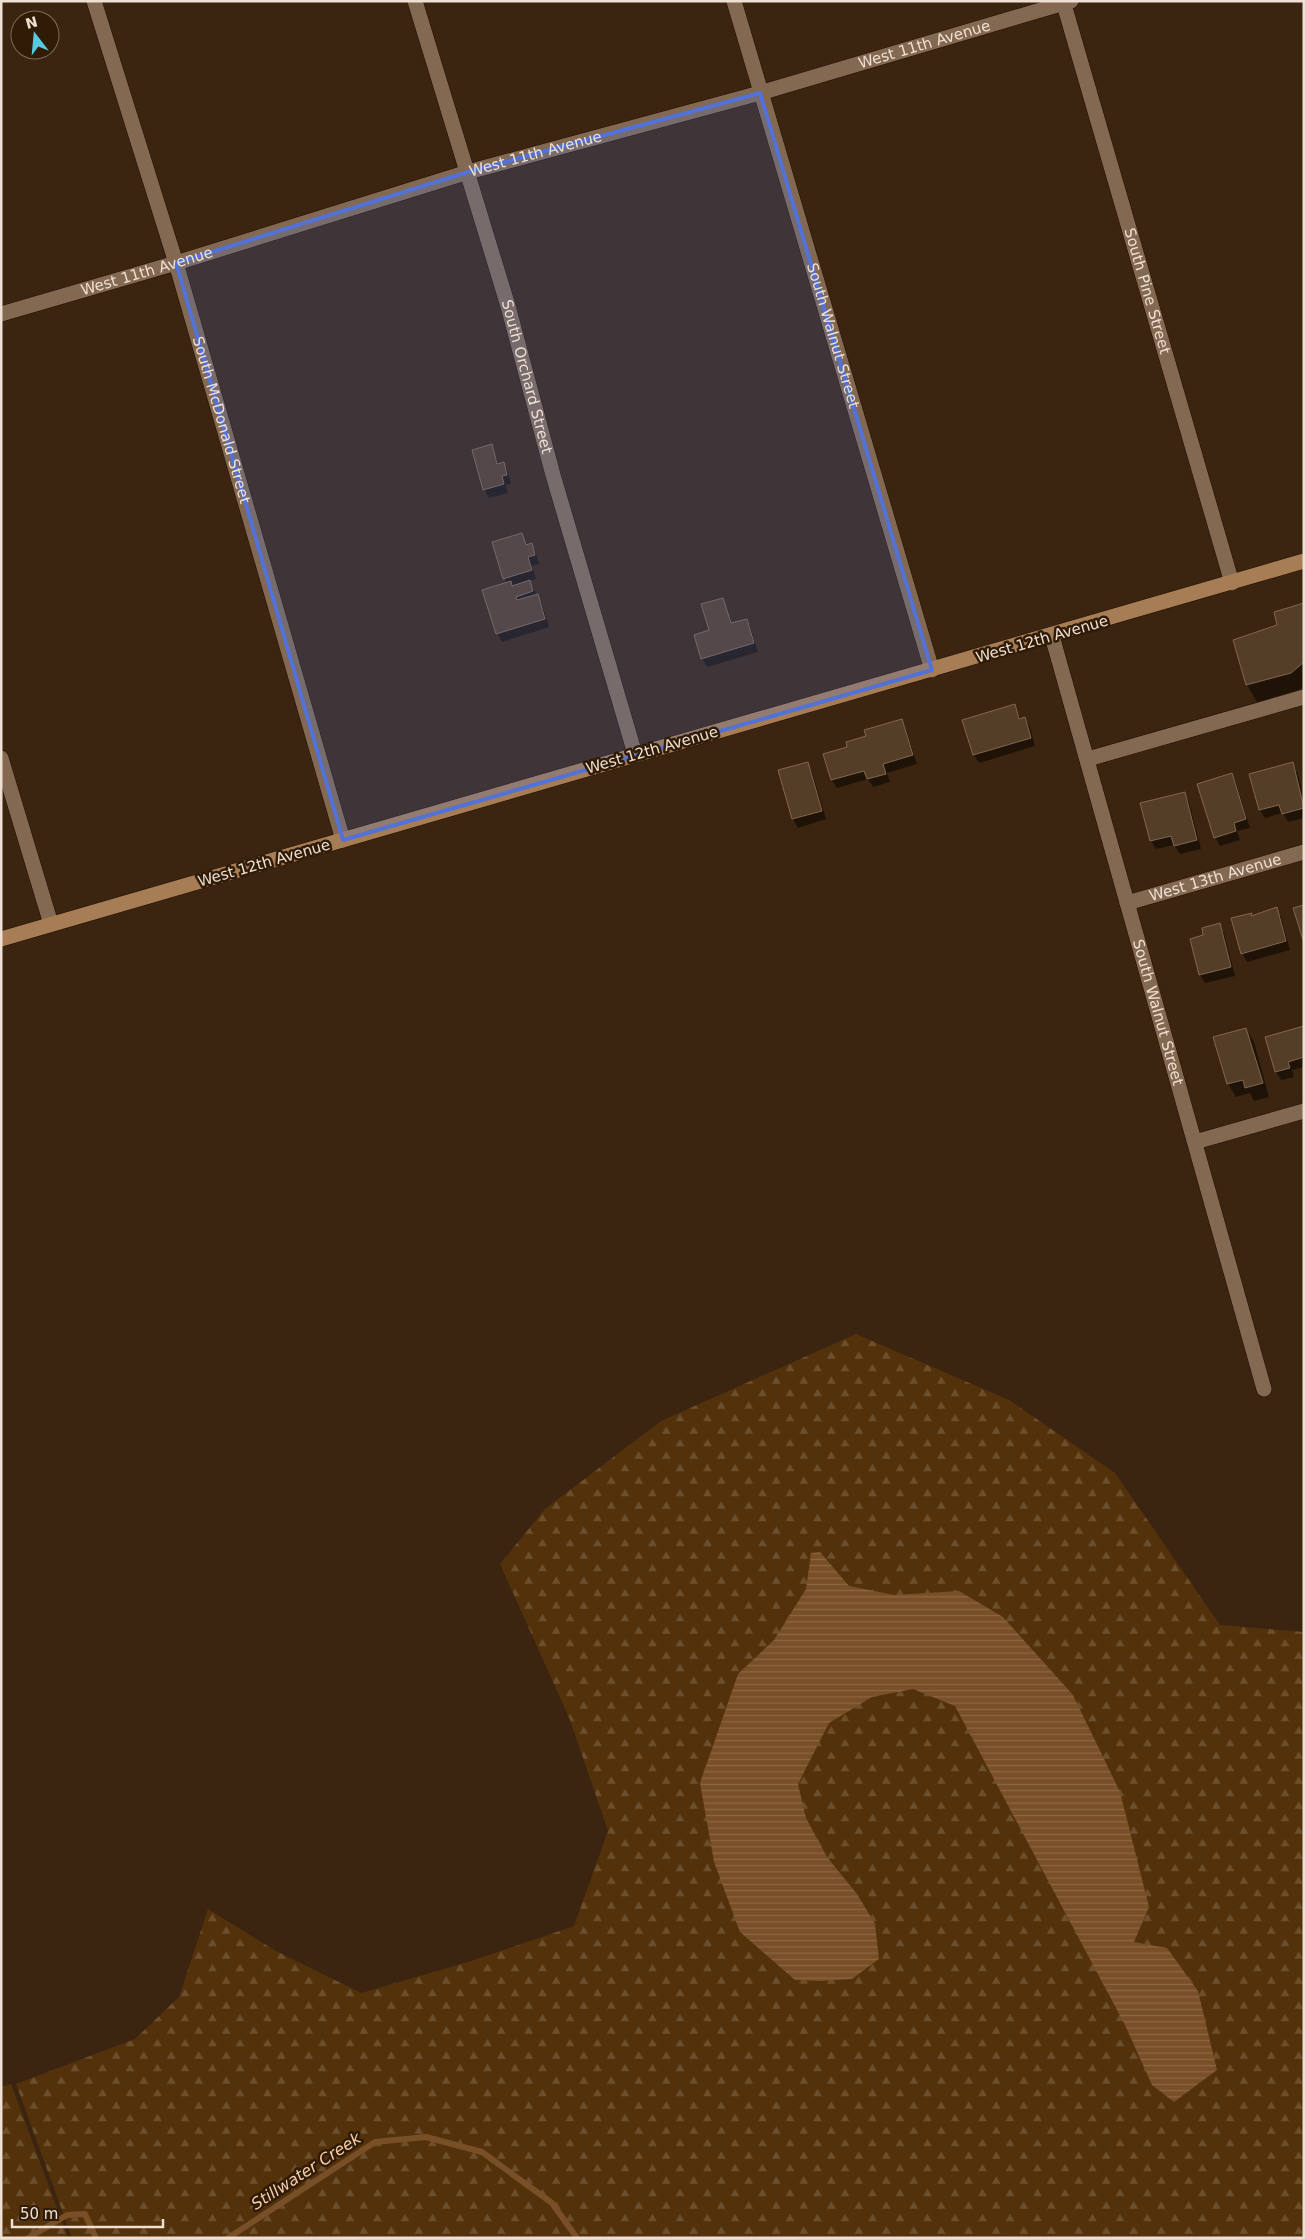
<svg xmlns="http://www.w3.org/2000/svg" width="1305" height="2239" viewBox="0 0 1305 2239" font-family="'DejaVu Sans',sans-serif">
  <style>
    .forest { fill: url(#forest-firs) }
    .water { fill: url(#water-rules) }
    .shadow { fill: #0007 }
    .lines { fill: none; stroke-linecap: round; stroke-linejoin: round }
    .stream { stroke: #784f26; stroke-width: 6 }
    .building { fill: #553e28; stroke: #806750 }
    .minor-casing { stroke: #210e00; stroke-width: 16 }
    .major-casing { stroke: #210e00; stroke-width: 16 }
    .minor { stroke: #836952; stroke-width: 15 }
    .major { stroke: #a67d55; stroke-width: 15 }
    .marked { fill: #5272d7; fill-opacity: 0.2; stroke: #5272d7; stroke-width: 4; stroke-linejoin: round }
    .labels { text-anchor: middle; dominant-baseline: central; stroke-width: 5; stroke-linejoin: round; paint-order: stroke }
    .street-label { font-size: 15px; fill: #efe0d3; stroke: #301c06 }
    .water-label { font-size: 16px; font-style: italic; fill: #f6ceaa; stroke: #301c06 }
  </style>
  <defs>
    <pattern id="forest-firs" width="22" height="20" patternUnits="userSpaceOnUse" patternTransform="scale(1.25)"><rect width="22" height="20" fill="#53310a"/><path d="M5 1l3.5 6h-7zM16 11l3.5 6h-7z" fill="#6c4f2d"/></pattern>
    <pattern id="water-rules" width="6" height="5" patternUnits="userSpaceOnUse" patternTransform="scale(1.25)"><rect width="6" height="5" fill="#784f26"/><path d="M0 2.5h6" fill="none" stroke="#8c6845"/></pattern>
  </defs>
  <rect width="100%" height="100%" fill="#3b2510"/>
  <!-- forest -->
  <g class="forest">
    <path d="M856,1334L1009,1400L1115,1473L1220,1625L1304,1632V2238H72L16,2084L135,2039L179,1997L208,1909L276,1951L361,1993L468,1962L574,1926L608,1831L570,1720L500,1564L545,1509L661,1421Z"/>
    <path d="M11,2084L68,2238H1V2087Z"/>
  </g>
  <!-- water -->
  <path class="water" d="M820,1552L849,1586L894,1595L959,1591L1003,1617L1073,1695L1120,1792L1149,1907L1134,1942L1167,1948L1198,1991L1217,2070L1174,2102L1152,2085L1125,2025L955,1706L913,1689L872,1697L829,1723L798,1784L806,1818L827,1857L857,1894L875,1924L879,1959L852,1979L822,1981L795,1980L740,1932L714,1862L700,1783L738,1674L774,1640L806,1589L811,1553Z"/>
  <!-- shadow -->
  <g class="shadow">
    <path d="M491,446L499,465L503,463L508,472L511,484L506,485L508,493L489,498L484,489Z"/>
    <path d="M522,534L527,546L531,545L536,553L539,564L532,566L536,579L529,581L542,604L549,627L502,642L497,633L507,584L504,578Z"/>
    <path d="M722,599L732,624L747,620L751,629L758,652L707,667L702,658Z"/>
    <path d="M1304,605V688L1257,702L1247,685L1279,626Z"/>
    <path d="M1014,705L1021,720L1025,719L1030,727L1035,746L979,763L974,755Z"/>
    <path d="M902,720L906,729L917,764L887,773L890,782L873,787L868,779L837,788L832,780L825,755L849,748Z"/>
    <path d="M807,763L812,772L826,819L798,828L793,819L780,771Z"/>
    <path d="M1292,763L1297,772L1304,797V818L1288,822L1283,813L1265,818L1260,810Z"/>
    <path d="M1231,774L1236,783L1250,828L1237,831L1240,840L1220,846L1215,837Z"/>
    <path d="M1184,793L1189,802L1201,849L1180,854L1174,845L1156,849L1151,841L1142,804Z"/>
    <path d="M1276,909L1281,917L1290,950L1247,962L1242,953L1233,919L1252,914L1253,917Z"/>
    <path d="M1219,925L1224,933L1235,976L1205,983L1200,975L1192,940L1205,936Z"/>
    <path d="M1304,1027V1067L1292,1070L1294,1077L1281,1080L1276,1072L1267,1038Z"/>
    <path d="M1246,1029L1254,1042L1269,1097L1254,1101L1250,1093L1236,1097L1228,1084L1215,1038Z"/>
  </g>
  <g class="lines">
    <!-- stream -->
    <g class="stream">
      <path d="M28,2238L67,2215L85,2214L96,2238"/>
      <path d="M228,2238L375,2142L426,2137L482,2152L552,2203L577,2238"/>
    </g>
  </g>
  <!-- building -->
  <g class="building">
    <path d="M492,444L497,464L504,462L507,475L502,476L504,484L483,490L472,450Z"/>
    <path d="M522,533L526,545L532,543L535,555L528,557L532,570L503,579L492,542Z"/>
    <path d="M530,580L533,591L516,597L517,600L538,594L545,619L496,634L482,590L511,581L512,586Z"/>
    <path d="M723,598L731,623L747,619L754,643L701,659L694,635L709,630L701,604Z"/>
    <path d="M1304,603V662L1291,673L1246,685L1233,640L1277,625L1274,612Z"/>
    <path d="M1015,704L1019,719L1025,717L1031,738L973,755L962,720Z"/>
    <path d="M902,719L913,755L883,764L886,774L867,779L864,771L831,780L823,754L847,747L846,742L866,736L864,730Z"/>
    <path d="M808,762L822,811L792,819L778,770Z"/>
    <path d="M1293,762L1304,808L1282,814L1279,805L1259,810L1249,774Z"/>
    <path d="M1232,773L1246,819L1234,823L1236,831L1214,838L1197,784Z"/>
    <path d="M1185,792L1197,840L1174,846L1171,836L1150,841L1140,803Z"/>
    <path d="M1304,905V943L1293,908Z"/>
    <path d="M1277,907L1286,941L1241,954L1231,918L1252,913L1251,916Z"/>
    <path d="M1220,923L1231,967L1199,975L1190,939L1203,935L1202,928Z"/>
    <path d="M1304,1026V1057L1288,1062L1290,1068L1275,1072L1265,1037Z"/>
    <path d="M1246,1028L1263,1083L1245,1088L1243,1080L1227,1084L1213,1037Z"/>
  </g>
  <g class="lines">
    <!-- minor casing -->
    <g class="minor-casing">
      <g id="minor">
        <path id="s1" d="M94,1L176,263L343,840"/>
        <path id="s2" d="M415,1L508,306L553,475L635,754"/>
        <path id="s3" d="M734,1L932,670"/>
        <path id="s4" d="M1063,1L1232,583"/>
        <path id="s5" d="M1,314L176,263L468,172L760,93L1071,1"/>
        <path id="s6" d="M1052,636L1264,1389"/>
        <path d="M1,758L51,924"/>
        <path d="M1088,759L1304,697"/>
        <path id="s7" d="M1127,903L1304,852"/>
        <path d="M1195,1142L1304,1111"/>
      </g>
    </g>
    <!-- major casing -->
    <g class="major-casing">
      <path id="major" d="M1,939L1304,561"/>
    </g>
    <!-- minor -->
    <use href="#minor" class="minor"/>
    <!-- major -->
    <use href="#major" class="major"/>
  </g>
  <!-- marked area -->
  <path class="marked" d="M760,93L932,670L343,840L176,263L468,172Z"/>
  <g class="labels">
    <!-- street labels -->
    <g class="street-label">
      <text stroke="none"><textPath href="#s5" startOffset="962">West 11th Avenue</textPath></text>
      <text stroke="none"><textPath href="#s5" startOffset="558">West 11th Avenue</textPath></text>
      <text stroke="none"><textPath href="#s5" startOffset="152">West 11th Avenue</textPath></text>
      <text stroke="none"><textPath href="#s4" startOffset="302">South Pine Street</textPath></text>
      <text stroke="none"><textPath href="#s3" startOffset="349">South Walnut Street</textPath></text>
      <text stroke="none"><textPath href="#s2" startOffset="392">South Orchard Street</textPath></text>
      <text stroke="none"><textPath href="#s1" startOffset="438">South McDonald Street</textPath></text>
      <text transform="translate(1042 639) rotate(-16)">West 12th Avenue</text>
      <text transform="translate(652 750) rotate(-16)">West 12th Avenue</text>
      <text transform="translate(264 863) rotate(-16)">West 12th Avenue</text>
      <text stroke="none"><textPath href="#s7" startOffset="92">West 13th Avenue</textPath></text>
      <text stroke="none"><textPath href="#s6" startOffset="391">South Walnut Street</textPath></text>
    </g>
    <!-- water labels -->
    <g class="water-label">
      <text transform="translate(306 2171) rotate(-33)">Stillwater Creek</text>
    </g>
  </g>
  <!-- border -->
  <rect width="1305" height="2239" fill="none" stroke="#efe0d3" stroke-width="5"/>
  <!-- north arrow -->
  <g transform="translate(35 35) rotate(344)"><circle r="24" fill="#301c06" stroke="#7c6a58"/>
  <path d="M0-4L9 19L0 12L-9 19Z" fill="#57c9e2"/>
  <text y="-8" font-size="14" font-weight="bold" text-anchor="middle" fill="#efe0d3">N</text>
  </g>
  <!-- scale -->
  <path d="M12 2219v8h151v-8" fill="none" stroke="#efe0d3" stroke-width="2.5"/>
  <text x="20" y="2219" font-size="15" fill="#efe0d3" stroke="#301c06" stroke-width="4" paint-order="stroke">50 m</text>
</svg>
